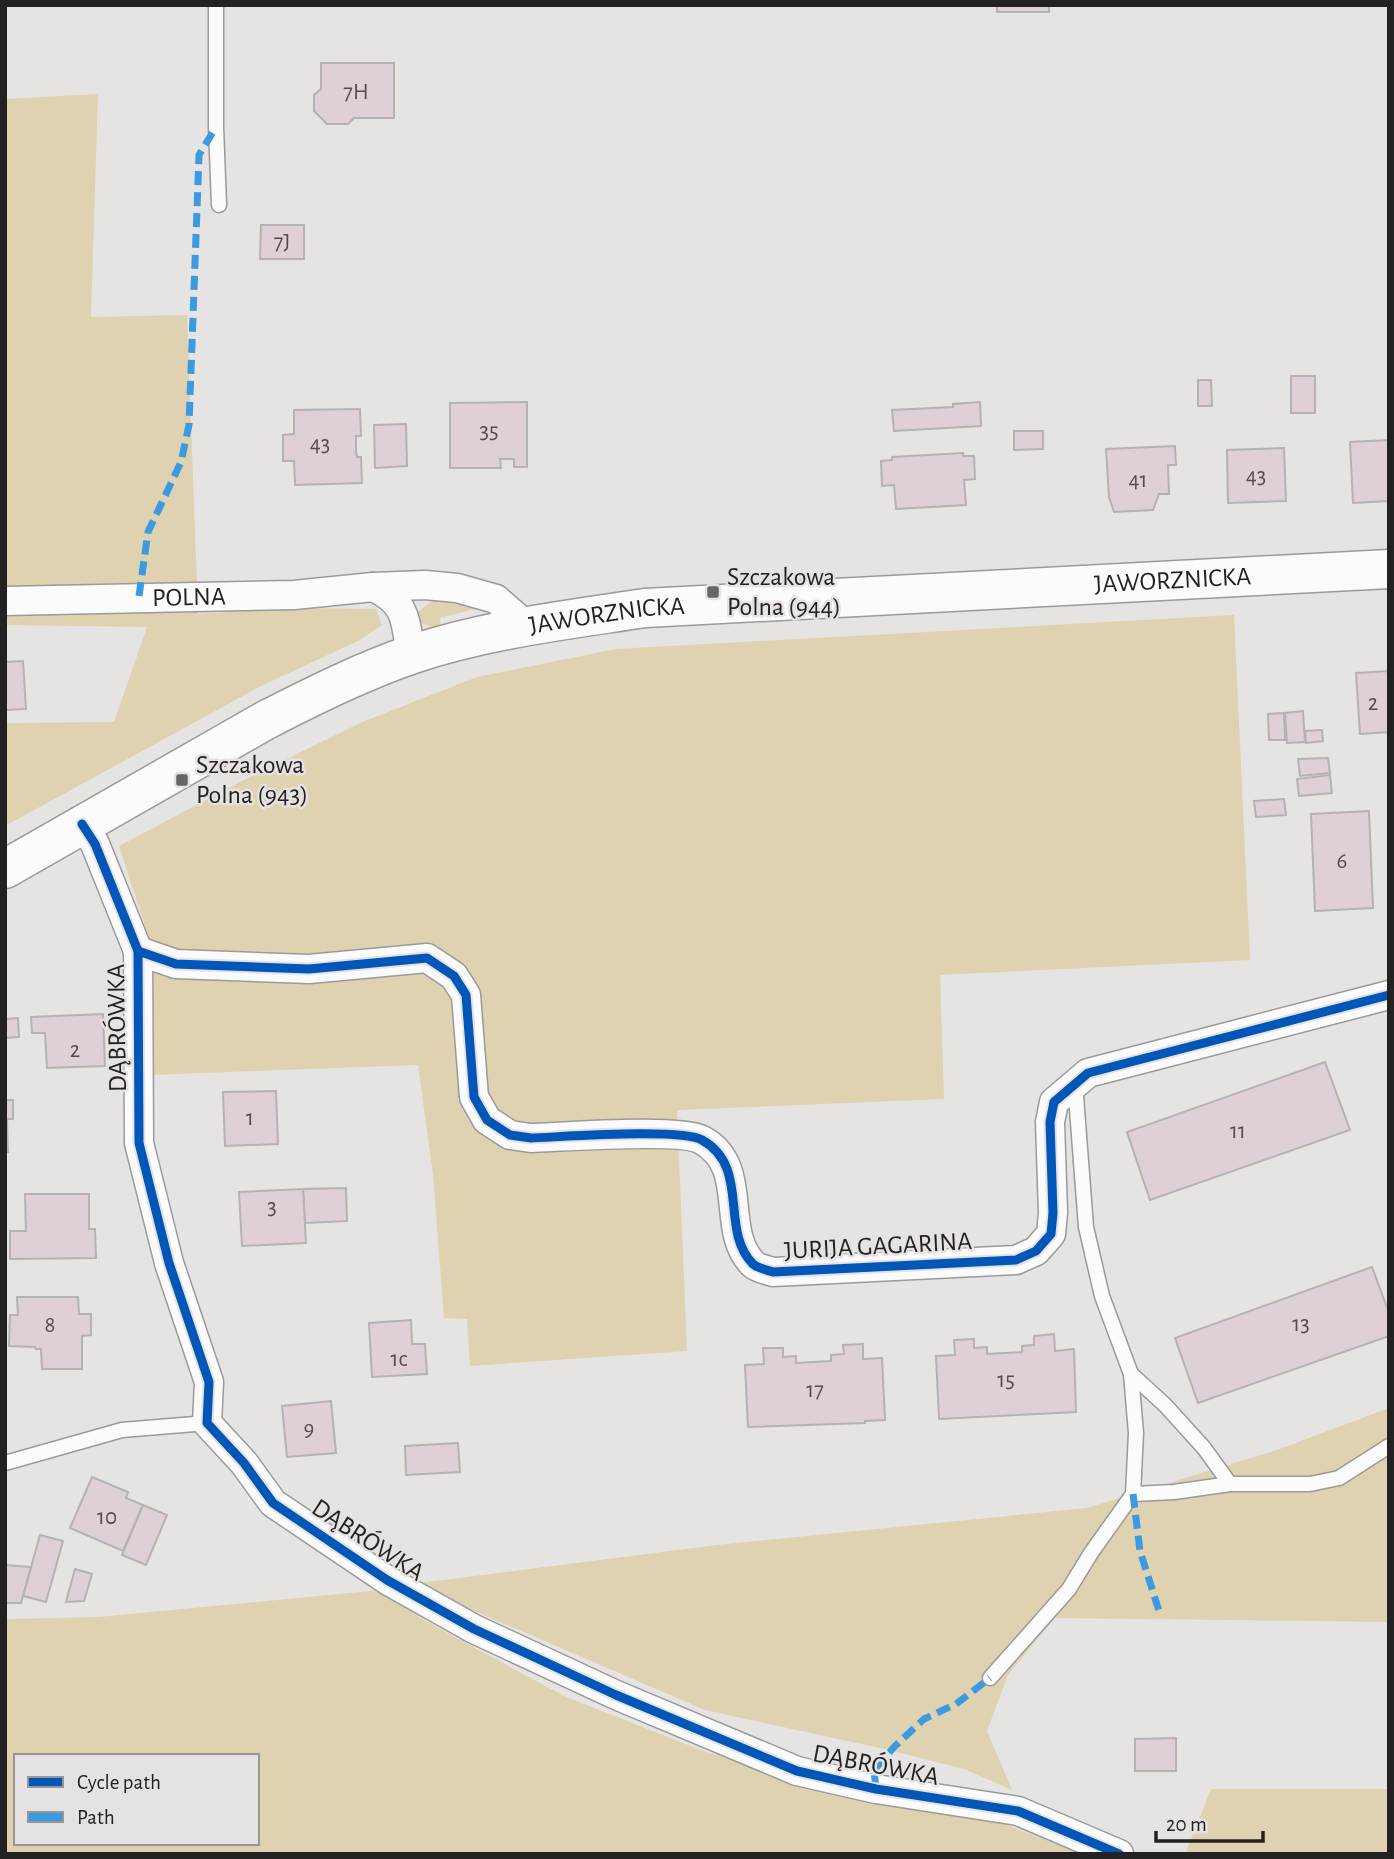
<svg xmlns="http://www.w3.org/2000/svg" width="1394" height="1859" viewBox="0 0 1394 1859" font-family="'Alegreya Sans',sans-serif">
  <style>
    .green { fill: #dfd2b0; fill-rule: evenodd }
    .building { fill: #dfd0d7; stroke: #b4b2b2; stroke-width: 2 }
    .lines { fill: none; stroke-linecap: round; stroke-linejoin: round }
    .lane-casing { stroke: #9b9999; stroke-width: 17 }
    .street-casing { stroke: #9b9999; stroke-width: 31 }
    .secondary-casing { stroke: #9b9999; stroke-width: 41 }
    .lane { stroke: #fbfbfb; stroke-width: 14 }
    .street { stroke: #fbfbfb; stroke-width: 28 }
    .secondary { stroke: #fbfbfb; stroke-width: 38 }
    .quiet { stroke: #3c9be0; stroke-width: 7; stroke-dasharray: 14 7; stroke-linecap: butt }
    .cycleway-casing { stroke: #e7e2e2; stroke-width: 13 }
    .cycleway { stroke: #0057b8; stroke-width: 9 }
    .poi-dot { fill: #676565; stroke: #e7e2e2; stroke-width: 2.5 }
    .labels { text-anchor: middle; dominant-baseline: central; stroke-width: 5; stroke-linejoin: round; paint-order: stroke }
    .number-label { font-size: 23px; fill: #524d4e }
    .poi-label { font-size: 26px; fill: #232121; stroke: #e7e2e2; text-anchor: start }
    .street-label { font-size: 26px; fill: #232121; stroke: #e7e2e2 }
  </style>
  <rect width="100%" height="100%" fill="#e6e3e3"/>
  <!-- green -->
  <g class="green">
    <path d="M98,94L91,317L187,315L198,614L301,608L376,609L382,625L360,640L261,686L5,826V723L114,722L147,627L5,625V99Z"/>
    <path d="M434,599L473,604L474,609L440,618L441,626C432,629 426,626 418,620V612Z"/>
    <path d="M1234,615L1250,960L940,975L944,1099L677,1110L687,1351L470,1366L467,1319L444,1318L433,1174L418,1065L150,1075L154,981L149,938L119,846L240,782L360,723L477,677L616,649Z"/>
    <path d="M1389,1408V1622L1055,1618L1008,1675L987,1731L1012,1790L964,1769L889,1750L705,1710L412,1584L717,1545L1087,1508L1277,1450Z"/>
    <path d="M381,1590L427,1622L564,1696L711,1754L887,1780L1083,1854H5V1619L99,1617ZM16,1756H257V1843H16Z"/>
    <path d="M1211,1789H1389V1854H1185Z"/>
  </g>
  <!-- building -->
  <g class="building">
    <rect x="997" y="5" width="52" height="7"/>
    <path d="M321,63H394V118H354L348,124H327L314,111V95L321,89Z"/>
    <path d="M261,225H304V259H260Z"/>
    <rect x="1291" y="376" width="24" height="37"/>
    <path d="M1198,380H1211L1212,406H1198Z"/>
    <path d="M527,402V467H514V459H500L501,468H450V403Z"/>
    <path d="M980,402L981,426L894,431L892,410L953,407V404Z"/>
    <path d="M360,409L361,436H356V452L357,457H361L362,483L295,485L294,461H283V435L294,434V410Z"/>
    <path d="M406,424L407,466L375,468L374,425Z"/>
    <path d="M1014,431H1043V449L1014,450Z"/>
    <path d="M1389,440V501L1353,503L1350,442Z"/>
    <path d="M1175,446L1176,465H1168L1169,494H1159L1153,510L1114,512L1109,497L1106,449Z"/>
    <path d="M1284,448L1286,501L1228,503L1227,450Z"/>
    <path d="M963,453V456H974L975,479L964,480L966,505L896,509L894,485L882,486L881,461L892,460V457Z"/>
    <path d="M23,661L26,709L5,710V662Z"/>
    <path d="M1389,671V732L1360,734L1356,673Z"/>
    <path d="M1303,711L1305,742L1287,743L1285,713Z"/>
    <path d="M1284,713L1285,740H1269L1268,714Z"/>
    <path d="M1322,730L1323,741L1306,743L1305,731Z"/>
    <path d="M1328,758L1330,773L1300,776L1298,759Z"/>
    <path d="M1330,775L1332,793L1299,796L1297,779Z"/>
    <path d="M1284,799L1286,815L1256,817L1254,801Z"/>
    <path d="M1369,811L1373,908L1315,911L1311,814Z"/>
    <path d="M103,1014L105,1066L47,1068L45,1033H32L31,1017Z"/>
    <path d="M18,1018L19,1037L5,1038V1019Z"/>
    <path d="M1325,1062L1350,1130L1150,1200L1127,1132Z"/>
    <path d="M276,1091L278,1144L225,1146L223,1092Z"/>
    <path d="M5,1100H13V1119H7L8,1152H5Z"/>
    <path d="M346,1188L347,1221L305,1223L303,1189Z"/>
    <path d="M303,1189L306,1243L242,1246L239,1192Z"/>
    <path d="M25,1194H89V1229H95L96,1258L10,1259V1231H26Z"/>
    <path d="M1372,1267L1389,1313V1336L1198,1403L1175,1338Z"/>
    <path d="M17,1297H78L79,1314H91V1335L82,1336V1369H42L41,1349H36L35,1347L9,1346L10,1315H18Z"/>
    <path d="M411,1320L412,1344H425L427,1374L372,1377L369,1323Z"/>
    <path d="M1054,1334L1055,1351L1074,1349L1076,1412L939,1419L936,1356L955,1355L954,1340L974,1339V1348L987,1347V1354L1022,1352V1346L1034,1345V1336Z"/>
    <path d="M863,1344V1359L882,1358L885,1420L865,1421V1423L748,1427L745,1365L764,1364L763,1348H783V1357L796,1356V1363L831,1361V1355L844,1354L843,1345Z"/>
    <path d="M331,1401L336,1453L287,1457L282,1406Z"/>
    <path d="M458,1443L460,1472L406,1475L405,1446Z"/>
    <path d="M92,1477L128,1492L126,1498L143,1505L123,1551L70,1528Z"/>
    <path d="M143,1505L167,1515L146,1565L122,1555Z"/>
    <path d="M40,1535L63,1541L46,1602L23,1596Z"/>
    <path d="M5,1565L31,1567L21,1603H5Z"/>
    <path d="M75,1569L92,1574L84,1601L66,1602Z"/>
    <path d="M1176,1738V1771H1135V1739Z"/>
  </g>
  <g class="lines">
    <!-- lane casing -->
    <g class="lane-casing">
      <g id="lane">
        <path d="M216,5V127L219,205"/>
        <path d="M1075,1083L1086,1227L1102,1296L1131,1374L1165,1405L1204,1448L1230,1484"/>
        <path d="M5,1463L122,1430L207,1423"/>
        <path d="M1133,1494L1174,1492L1230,1484H1310L1339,1478L1389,1446"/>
        <path d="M990,1678L1069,1589L1091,1553L1133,1494L1136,1433L1131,1374"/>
      </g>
    </g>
    <!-- street casing -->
    <g class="street-casing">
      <g id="street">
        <path d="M373,587C408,603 405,621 411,655"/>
        <path id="s1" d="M5,601L294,595L373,587L425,585L457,588L496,599L527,626"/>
        <path d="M82,824L95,844L138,951L139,1143L169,1263L209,1382L207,1423L244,1463L273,1503L387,1580L474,1629L616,1695L797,1771L876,1789L1018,1811L1119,1854"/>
        <path d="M138,951L176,964L309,969L427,958L454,976L466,995L474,1097L487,1120L510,1135L531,1138C562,1137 681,1128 702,1140C751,1167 719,1230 753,1264C757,1268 767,1270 773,1272L1016,1260L1036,1251L1051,1234L1053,1213L1050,1122L1054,1102L1088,1073L1389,995"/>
      </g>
    </g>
    <!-- secondary casing -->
    <g class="secondary-casing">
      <g id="secondary">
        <path id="s2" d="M5,869L266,720C313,696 363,671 413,654C488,629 567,620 645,608L1389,569"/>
      </g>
    </g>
    <!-- lane -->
    <use href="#lane" class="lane"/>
    <!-- street -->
    <use href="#street" class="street"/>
    <!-- secondary -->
    <use href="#secondary" class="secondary"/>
    <!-- quiet -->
    <g class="quiet">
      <path d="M139,596L148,532L181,462L189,425L199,155L216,127"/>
      <path d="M1133,1494L1140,1551L1160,1614"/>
      <path d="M876,1789L874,1770L895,1746L924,1719L956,1704L990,1678"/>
    </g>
    <!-- cycleway casing -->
    <g class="cycleway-casing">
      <g id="cycleway">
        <path d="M82,824L95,844L138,951L139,1143L169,1263L209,1382L207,1423L244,1463L273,1503L387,1580L474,1629L616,1695L797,1771L876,1789L1018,1811L1119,1854"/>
        <path d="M138,951L176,964L309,969L427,958L454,976L466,995L474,1097L487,1120L510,1135L531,1138C562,1137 681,1128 702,1140C751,1167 719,1230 753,1264C757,1268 767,1270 773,1272L1016,1260L1036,1251L1051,1234L1053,1213L1050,1122L1054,1102L1088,1073L1389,995"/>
      </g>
    </g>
    <!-- cycleway -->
    <use href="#cycleway" class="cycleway"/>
  </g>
  <!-- markers -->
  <g class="poi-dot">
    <rect x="706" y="585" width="14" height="14" rx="3.5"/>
    <rect x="175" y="773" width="14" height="14" rx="3.5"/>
  </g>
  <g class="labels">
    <!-- number labels -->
    <g class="number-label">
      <text x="356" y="92">7H</text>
      <text x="282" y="242">7J</text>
      <text x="489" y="431">35</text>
      <text x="320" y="444">43</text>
      <text x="1256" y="476">43</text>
      <text x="1138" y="480">41</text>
      <text x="1373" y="703">2</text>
      <text x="1342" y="861">6</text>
      <text x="75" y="1050">2</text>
      <text x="250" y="1118">1</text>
      <text x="1238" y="1131">11</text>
      <text x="272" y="1207">3</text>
      <text x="1301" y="1324">13</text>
      <text x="50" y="1325">8</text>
      <text x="399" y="1359">1c</text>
      <text x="1006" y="1380">15</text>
      <text x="815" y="1390">17</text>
      <text x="309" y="1429">9</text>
      <text x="107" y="1517">10</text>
    </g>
    <!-- poi labels -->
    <g class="poi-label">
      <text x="727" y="577">Szczakowa<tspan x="727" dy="30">Polna (944)</tspan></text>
      <text x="196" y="765">Szczakowa<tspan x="196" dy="30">Polna (943)</tspan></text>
    </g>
    <!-- street labels -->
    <g class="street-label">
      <text stroke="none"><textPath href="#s2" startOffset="1227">JAWORZNICKA</textPath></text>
      <text stroke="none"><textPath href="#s1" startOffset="184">POLNA</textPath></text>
      <text stroke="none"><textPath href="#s2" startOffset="660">JAWORZNICKA</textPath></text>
      <text transform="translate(117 1028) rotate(-91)">DĄBRÓWKA</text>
      <text transform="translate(878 1246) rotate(-3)">JURIJA GAGARINA</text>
      <text transform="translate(368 1540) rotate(33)">DĄBRÓWKA</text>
      <text transform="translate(876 1765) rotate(11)">DĄBRÓWKA</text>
    </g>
  </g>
  <!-- border -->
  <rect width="1394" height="1859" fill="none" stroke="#232121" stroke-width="14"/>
  <!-- legend -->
  <rect x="14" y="1754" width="245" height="91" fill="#e7e2e2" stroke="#999595" stroke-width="2"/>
  <rect x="28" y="1777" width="35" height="10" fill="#0057b8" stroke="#999595" stroke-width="2"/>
  <text x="77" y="1789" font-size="21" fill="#232121">Cycle path</text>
  <rect x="28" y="1812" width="35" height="10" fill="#3c9be0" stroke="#999595" stroke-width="2"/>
  <text x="77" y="1824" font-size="21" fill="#232121">Path</text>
  <!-- scale -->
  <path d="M1156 1831v10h107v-10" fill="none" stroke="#232121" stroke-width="3.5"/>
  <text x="1166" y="1831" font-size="21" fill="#232121" stroke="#e7e2e2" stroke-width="5" paint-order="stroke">20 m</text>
</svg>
